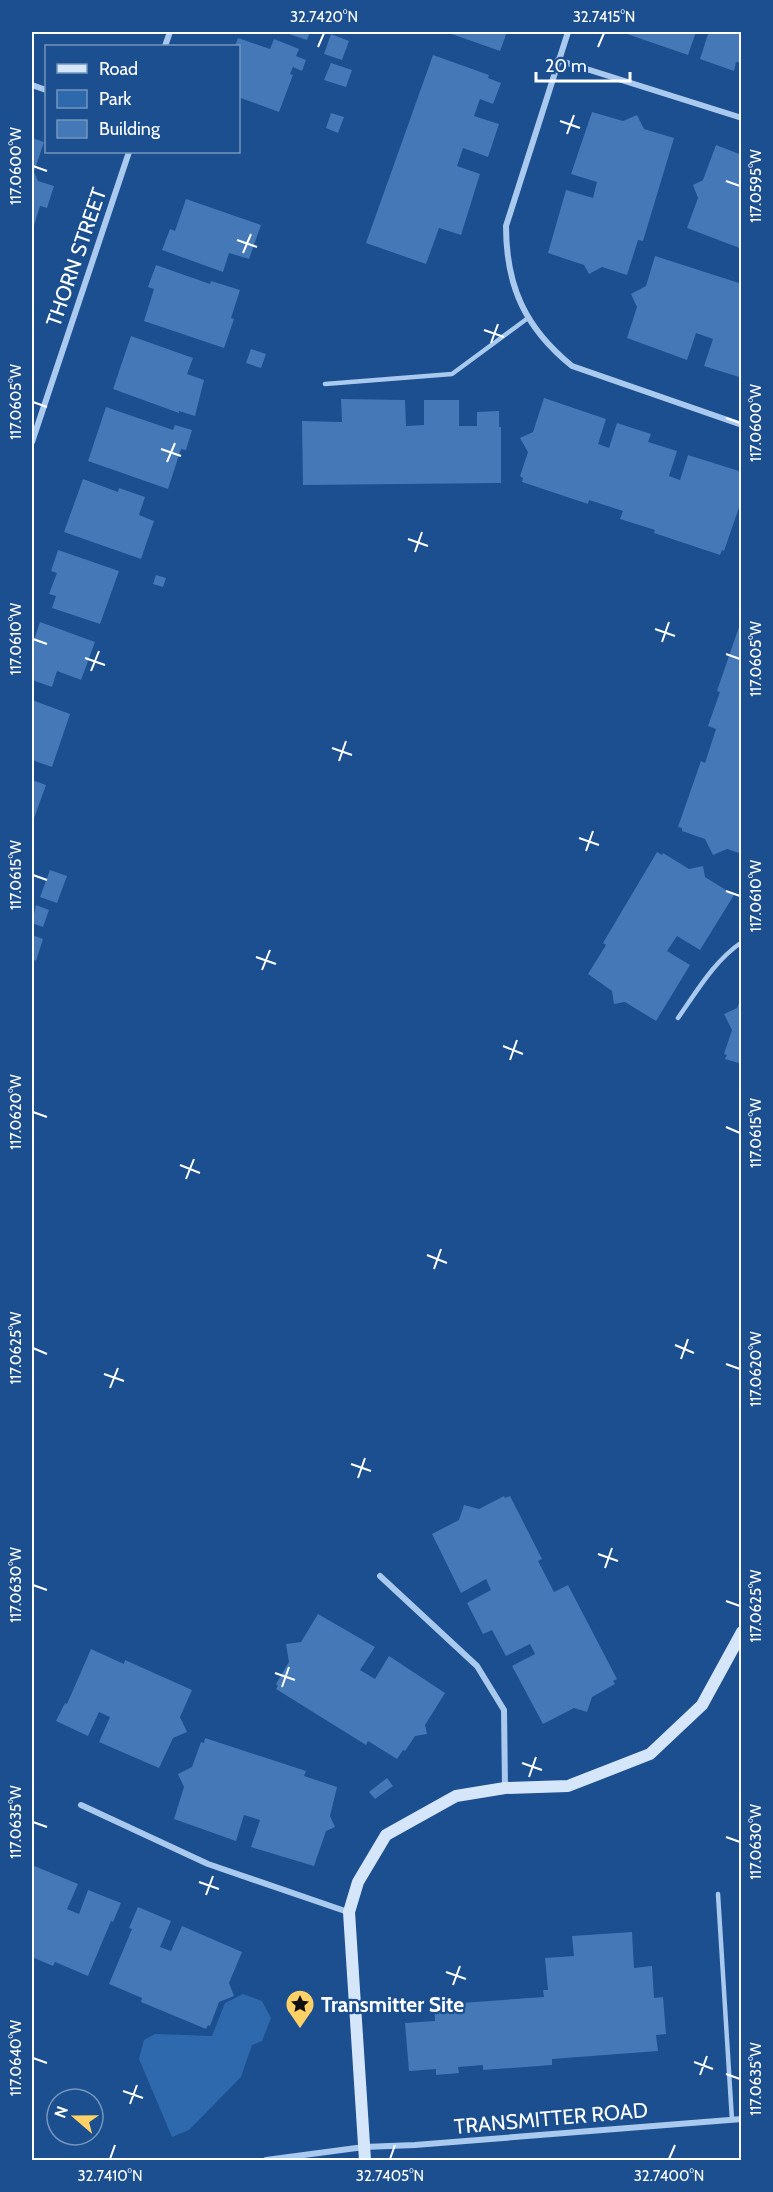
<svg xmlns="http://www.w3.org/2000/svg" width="773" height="2192" viewBox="0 0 773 2192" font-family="Cabin,sans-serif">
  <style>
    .green { fill: #2e69ad }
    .building { fill: #4478b7 }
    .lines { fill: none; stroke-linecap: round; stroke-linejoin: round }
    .lane { stroke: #a9c9ee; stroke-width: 4.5 }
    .street { stroke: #a9c9ee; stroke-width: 6 }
    .secondary { stroke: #d6e6fa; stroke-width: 12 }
    .ticks { fill: none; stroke: #fff; stroke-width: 2 }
    .labels { text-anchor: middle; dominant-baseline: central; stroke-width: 4.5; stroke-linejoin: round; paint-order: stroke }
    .street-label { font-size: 21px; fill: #fff; stroke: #1b4f8f }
    .poi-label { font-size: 21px; font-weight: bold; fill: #fff; stroke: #1b4f8f; text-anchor: start }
    .neatline { fill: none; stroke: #fff; stroke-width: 2 }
    .ticks-label { font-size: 15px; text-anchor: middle; fill: #fff }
  </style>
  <rect width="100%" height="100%" fill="#1b4f8f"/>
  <!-- green -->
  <path class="green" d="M243,1994L262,2001L271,2018L262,2041L252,2045L241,2077L189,2130L172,2137L139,2059L144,2040L155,2034L212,2036L225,2003Z"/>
  <!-- building -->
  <g class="building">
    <path d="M283,32H310L307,40Z"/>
    <path d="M446,32H507L500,51Z"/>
    <path d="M627,32H696L688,55L627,34Z"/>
    <path d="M702,32H742V63L736,62L734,71L700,59L708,34Z"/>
    <path d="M331,34L349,41L342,60L324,54Z"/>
    <path d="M238,38L270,49L274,39L299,49L296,56L306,60L302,71L293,67L290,74L293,75L279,112L238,97V46H235Z"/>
    <path d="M433,55L489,75L488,78L501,83L493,104L480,99L474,116L499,124L488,157L463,148L457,166L480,174L461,235L439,228L426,264L366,243Z"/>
    <path d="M331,63L352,70L346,87L324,80Z"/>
    <path d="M592,112L623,121L637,115L644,129L674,138L643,241L638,240L627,275L602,267L589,274L584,265L548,253L566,190L593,198L597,182L571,174Z"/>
    <path d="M331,113L344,117L338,133L326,128Z"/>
    <path d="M32,138L44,142L34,172L38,181L54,186L47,208L40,206L32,232Z"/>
    <path d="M716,145L742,155V249L687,228L698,198L693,185L703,180Z"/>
    <path d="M186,199L261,225L249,259L229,253L223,272L162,250L170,229L175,231Z"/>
    <path d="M655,256L742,284V376L739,377L704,366L713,339L696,333L687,360L627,338L637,307L631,294L646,286Z"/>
    <path d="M156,265L210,284L211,281L240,290L231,318L234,319L224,348L144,321L154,289L148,287Z"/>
    <path d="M131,336L193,358L187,374L204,380L195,416L179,411V413L113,389Z"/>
    <path d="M251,349L266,354L261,368L246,363Z"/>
    <path d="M544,398L606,419L598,444L609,448L617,423L651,434L648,442L677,451L669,476L680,480L688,455L742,472V499L724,551L722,550L720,555L654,533L655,530L620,519L623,511L589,500L588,504L522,482L523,478L520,476L528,452L520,438L533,432Z"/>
    <path d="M341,399L405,400L406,426L424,425V400H459V426H477V412L499,411V427H501V483L303,485L302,421L342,422Z"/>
    <path d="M106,407L173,430L175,425L192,430L186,450L181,449L168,489L88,461Z"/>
    <path d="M83,479L118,492L119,488L145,497L139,515L154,521L141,559L64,532Z"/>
    <path d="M58,550L119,571L100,624L52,608L56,596L49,594L57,573L51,571Z"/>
    <path d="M156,575L166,578L163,587L153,584Z"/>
    <path d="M741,621L742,854L727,849L713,855L705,839L682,831V828L678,827L701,761L705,763L716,729L708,726L720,692L717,691Z"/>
    <path d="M40,622L95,642L81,680L57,671L52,687L32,680V646Z"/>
    <path d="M32,700L70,714L52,767L32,760Z"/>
    <path d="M32,780L46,785L32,824Z"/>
    <path d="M657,852L662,855L663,853L689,869L703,866L705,877L734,895L700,950L677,936L667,951L690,965L656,1021L625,1002L614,1004L612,991L588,974L606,945L603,943Z"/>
    <path d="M50,870L67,876L57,903L40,897Z"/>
    <path d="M36,905L49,910L43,927L32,923Z"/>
    <path d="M32,935L43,939L36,961L32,959Z"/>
    <path d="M742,995V1064L725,1059L727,1055L724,1054L732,1030L724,1014L737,1008Z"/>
    <path d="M504,1496L505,1498L510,1496L542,1559L538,1561L554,1592L568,1585L617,1679L613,1681L615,1684L592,1697L587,1712L574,1708L543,1724L512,1666L535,1654L530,1644L506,1656L492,1630L483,1634L467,1603L491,1590L486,1579L461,1593L432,1534L459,1520L464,1505L479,1509Z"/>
    <path d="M318,1614L375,1647L360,1670L375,1679L389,1656L445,1693L425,1725L427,1734L415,1736L405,1751L403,1750L397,1759L368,1741L366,1745L276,1689L278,1686L276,1684L289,1662L286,1644L301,1642Z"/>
    <path d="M91,1649L124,1664L125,1660L192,1690L180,1717L187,1732L173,1738L159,1768L99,1742L110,1717L99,1712L88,1736L56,1721L65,1703L67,1704Z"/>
    <path d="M205,1738L306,1771L304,1776L337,1787L330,1816L335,1827L326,1831L314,1866L251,1847L260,1820L244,1815L236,1841L174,1819L184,1787L178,1774L192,1767L201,1742L204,1743Z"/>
    <path d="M387,1778L393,1786L375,1799L369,1792Z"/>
    <path d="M32,1865L78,1884L67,1909L79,1914L88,1890L121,1903L113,1922L111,1921L88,1976L55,1962L53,1966L32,1957Z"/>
    <path d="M138,1907L171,1921L160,1947L171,1951L182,1926L242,1952L229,1983L234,1996L219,2002L210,2026L208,2025L206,2029L141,2002L142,1998L109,1984L132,1929L129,1928Z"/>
    <path d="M632,1932L634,1968L652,1966L654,1998L663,1997L666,2034L656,2035L658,2051L552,2059V2065L483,2070V2065L458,2067L459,2073L436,2075V2069L409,2071L405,2023L435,2021L434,2005L544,1997L543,1990H548L545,1958L574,1956L572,1936Z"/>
  </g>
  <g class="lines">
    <!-- lane -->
    <g class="lane">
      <path d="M325,384L452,374L528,318"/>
      <path d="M678,1018C697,991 714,961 742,942"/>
      <path d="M718,1894L732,2120"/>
    </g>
    <!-- street -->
    <g class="street">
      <path d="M568,32L506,226C506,286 525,328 572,366L742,425"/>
      <path d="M165,46L170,32"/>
      <path d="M558,60L742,118"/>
      <path d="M32,85L46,90"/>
      <path d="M32,442L129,152"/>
      <path d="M380,1576L477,1666L504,1710L505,1788"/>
      <path d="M81,1805L208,1864L348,1912"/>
      <path d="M266,2160L364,2147L415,2145L742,2119"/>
    </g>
    <!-- secondary -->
    <path class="secondary" d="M365,2160L349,1912L358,1882L386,1835L456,1796L505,1788L568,1786L650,1754L702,1705L742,1632"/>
  </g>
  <!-- ticks -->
  <path class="ticks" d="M318,47L324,33M598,47L604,33M560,121L580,128M567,134L574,115M33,166L47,171M726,181L740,186M237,240L257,247M243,253L251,234M484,330L504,337M491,343L498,324M33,402L47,407M726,418L740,423M161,449L181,456M167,462L175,443M408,539L428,546M415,552L422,532M655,629L675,636M33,639L47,644M662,642L669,622M726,654L740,659M85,658L105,665M91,671L99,651M332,748L352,755M339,761L346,741M579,838L599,845M586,851L593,831M33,875L47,880M726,891L740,896M256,957L276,964M262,970L270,950M503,1046L523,1054M510,1060L517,1040M33,1112L47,1117M726,1127L740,1133M180,1165L200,1173M186,1179L194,1159M427,1255L447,1263M434,1269L441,1249M675,1345L694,1353M33,1348L47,1354M681,1359L688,1339M726,1364L740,1369M104,1374L124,1381M110,1388L118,1368M351,1464L371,1471M358,1478L365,1458M598,1554L618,1561M605,1568L612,1548M33,1585L47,1590M726,1601L740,1606M275,1673L295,1680M282,1687L289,1667M522,1763L542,1770M529,1777L536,1757M33,1822L47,1827M726,1837L740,1842M199,1882L219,1889M206,1895L213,1876M446,1972L466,1979M453,1985L460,1966M33,2058L47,2063M694,2062L713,2069M726,2074L740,2079M700,2075L707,2056M123,2091L143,2098M130,2104L137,2085M110,2159L115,2145M390,2159L395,2145M669,2159L675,2145"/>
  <!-- icons -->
  <defs>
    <g id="sight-pin" transform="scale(1.5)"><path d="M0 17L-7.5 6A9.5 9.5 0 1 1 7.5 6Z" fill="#ffd166" stroke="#1b4f8f"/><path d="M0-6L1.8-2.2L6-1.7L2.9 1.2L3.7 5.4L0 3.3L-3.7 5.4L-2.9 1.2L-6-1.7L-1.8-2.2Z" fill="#111"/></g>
  </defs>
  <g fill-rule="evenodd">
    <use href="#sight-pin" x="300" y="2004"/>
  </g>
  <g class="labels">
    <!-- street labels -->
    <g class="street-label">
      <text transform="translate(76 257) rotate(-71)">THORN STREET</text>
      <text transform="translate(551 2118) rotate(-5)">TRANSMITTER ROAD</text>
    </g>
    <!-- poi labels -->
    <g class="poi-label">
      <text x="321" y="2004">Transmitter Site</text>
    </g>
  </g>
  <!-- border -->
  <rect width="773" height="2192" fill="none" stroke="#1b4f8f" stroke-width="66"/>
  <!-- legend -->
  <rect x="45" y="45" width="195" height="108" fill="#1b4f8f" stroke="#7695bc" stroke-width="1.5"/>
  <rect x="57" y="64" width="30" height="9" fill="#d6e6fa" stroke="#7695bc" stroke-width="1.5"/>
  <text x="99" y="75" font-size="18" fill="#ffffff">Road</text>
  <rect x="57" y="90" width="30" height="18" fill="#2e69ad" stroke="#7695bc" stroke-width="1.5"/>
  <text x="99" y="105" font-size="18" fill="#ffffff">Park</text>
  <rect x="57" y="120" width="30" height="18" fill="#4478b7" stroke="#7695bc" stroke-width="1.5"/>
  <text x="99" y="135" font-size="18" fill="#ffffff">Building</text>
  <!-- north arrow -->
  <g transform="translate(75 2117) rotate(290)"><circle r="28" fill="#1b4f8f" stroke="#7695bc" stroke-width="1.5"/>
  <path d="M0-4.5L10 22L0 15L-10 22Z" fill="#ffd166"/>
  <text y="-9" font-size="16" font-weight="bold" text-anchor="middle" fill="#ffffff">N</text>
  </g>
  <!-- scale -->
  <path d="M536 72v9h94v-9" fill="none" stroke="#ffffff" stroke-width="3"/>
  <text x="545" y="72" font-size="18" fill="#ffffff" stroke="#1b4f8f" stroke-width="4.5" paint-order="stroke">20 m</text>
  <rect x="33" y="33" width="707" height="2126" class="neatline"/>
  <g class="ticks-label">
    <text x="324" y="22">32.7420°N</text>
    <text x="604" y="22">32.7415°N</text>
    <text transform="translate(16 166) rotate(-90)" y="5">117.0600°W</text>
    <text transform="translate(756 186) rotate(-90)" y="5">117.0595°W</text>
    <text transform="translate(16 402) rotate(-90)" y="5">117.0605°W</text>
    <text transform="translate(756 423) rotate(-90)" y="5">117.0600°W</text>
    <text transform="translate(16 639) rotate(-90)" y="5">117.0610°W</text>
    <text transform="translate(756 659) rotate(-90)" y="5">117.0605°W</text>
    <text transform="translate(16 875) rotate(-90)" y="5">117.0615°W</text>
    <text transform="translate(756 896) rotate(-90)" y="5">117.0610°W</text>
    <text transform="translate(16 1112) rotate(-90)" y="5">117.0620°W</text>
    <text transform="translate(756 1133) rotate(-90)" y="5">117.0615°W</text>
    <text transform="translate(16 1348) rotate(-90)" y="5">117.0625°W</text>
    <text transform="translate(756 1369) rotate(-90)" y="5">117.0620°W</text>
    <text transform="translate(16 1585) rotate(-90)" y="5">117.0630°W</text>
    <text transform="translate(756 1606) rotate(-90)" y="5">117.0625°W</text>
    <text transform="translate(16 1822) rotate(-90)" y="5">117.0635°W</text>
    <text transform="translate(756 1842) rotate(-90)" y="5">117.0630°W</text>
    <text transform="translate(16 2058) rotate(-90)" y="5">117.0640°W</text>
    <text transform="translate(756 2079) rotate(-90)" y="5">117.0635°W</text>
    <text x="110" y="2181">32.7410°N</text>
    <text x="390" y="2181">32.7405°N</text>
    <text x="669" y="2181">32.7400°N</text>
  </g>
</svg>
